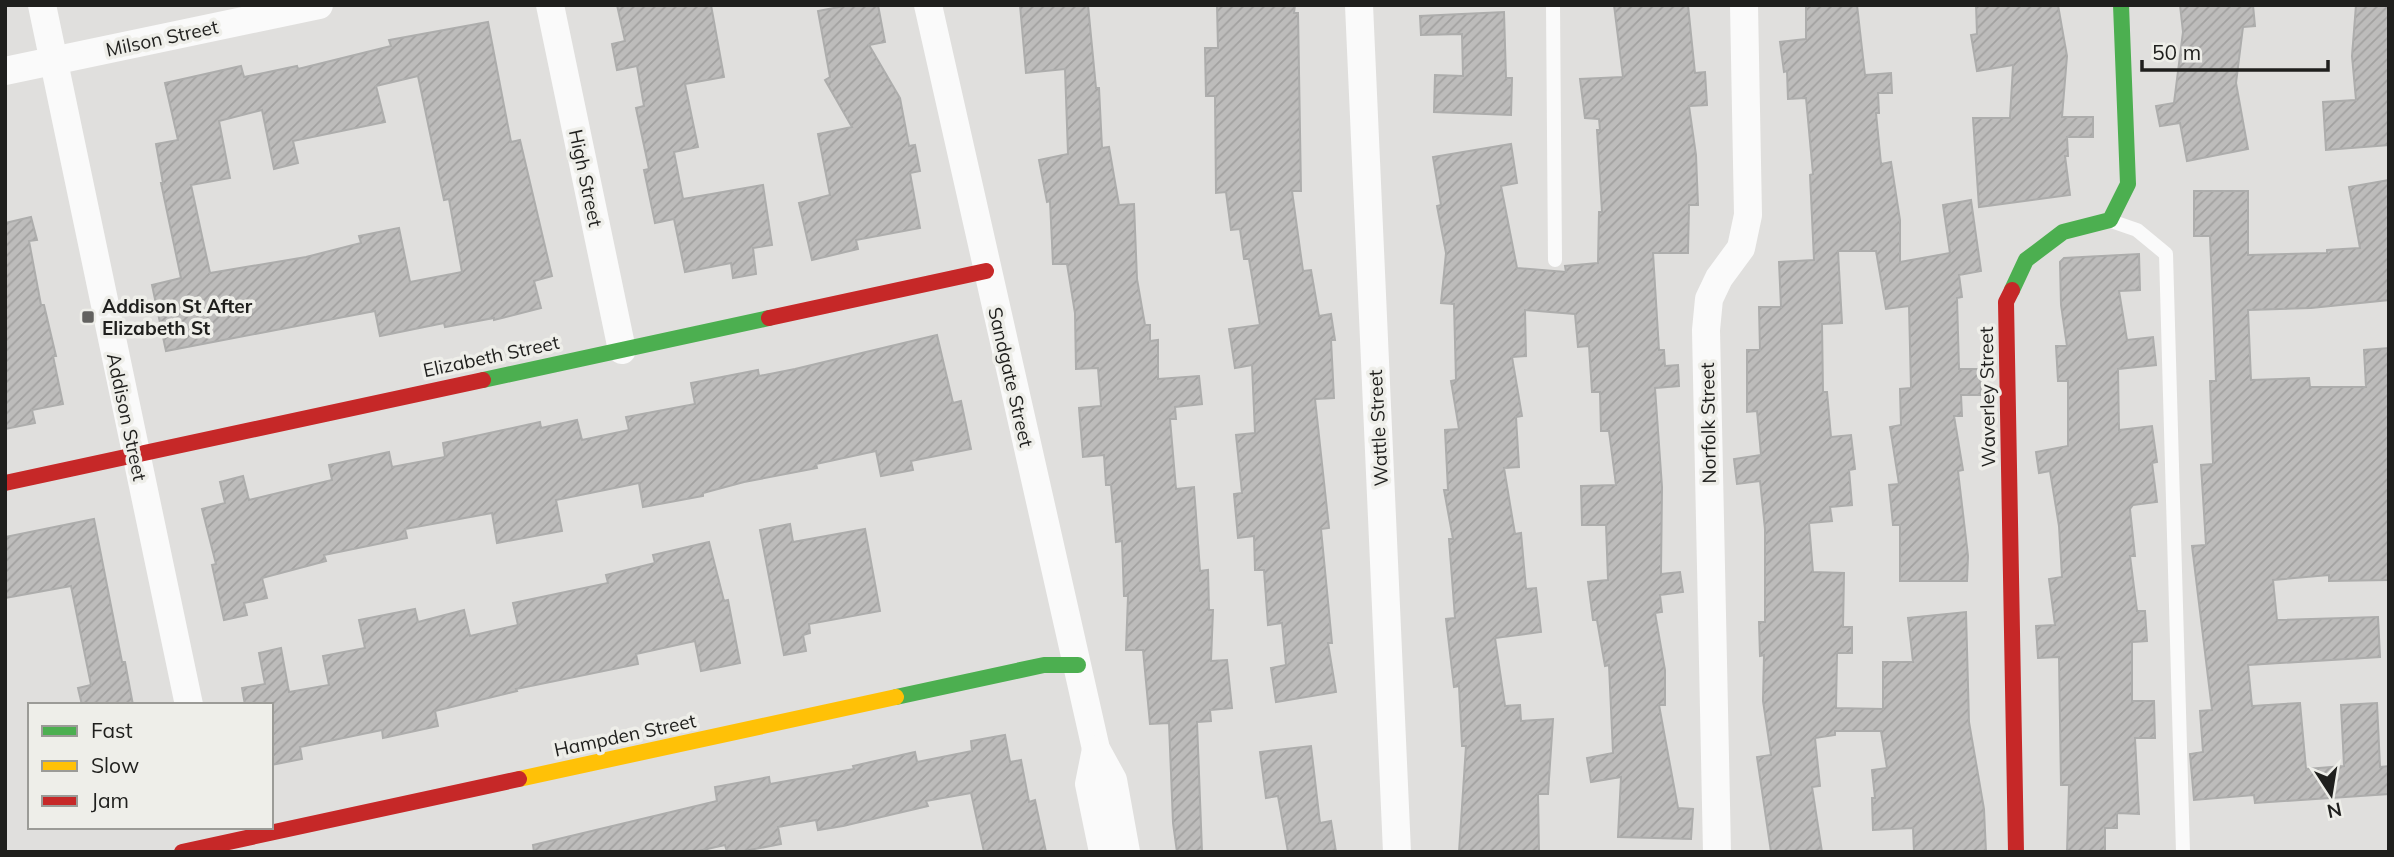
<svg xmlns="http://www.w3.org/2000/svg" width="2394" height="857" viewBox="0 0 2394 857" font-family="Mulish,sans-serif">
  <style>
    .building { fill: url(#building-hatch); stroke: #adadac; stroke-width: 2; fill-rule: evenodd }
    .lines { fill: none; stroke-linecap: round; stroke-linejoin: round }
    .lane { stroke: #fafafa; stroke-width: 14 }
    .street { stroke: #fafafa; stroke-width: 28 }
    .fast { stroke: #4caf50; stroke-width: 16 }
    .slow { stroke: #ffc107; stroke-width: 16 }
    .jam { stroke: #c62828; stroke-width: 16 }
    .poi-dot { fill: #636260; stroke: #eeeee9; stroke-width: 2.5 }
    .labels { text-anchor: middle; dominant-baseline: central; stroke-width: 7; stroke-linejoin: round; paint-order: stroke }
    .street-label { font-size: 19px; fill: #1f1f1d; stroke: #eeeee9 }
    .poi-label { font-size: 19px; font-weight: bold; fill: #1f1f1d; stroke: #eeeee9; text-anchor: start }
  </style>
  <defs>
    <pattern id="building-hatch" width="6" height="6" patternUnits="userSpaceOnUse" patternTransform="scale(1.75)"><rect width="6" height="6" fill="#bdbcbb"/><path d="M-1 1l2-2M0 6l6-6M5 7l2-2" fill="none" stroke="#a2a1a0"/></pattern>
  </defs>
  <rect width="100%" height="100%" fill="#e0dfdd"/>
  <!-- building -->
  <g class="building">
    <path d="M617,5H711L724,77L685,84L698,147L674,152L683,199L763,185L772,245L753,248L756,274L733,278L731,263L685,272L674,219L655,223L644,170L649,169L636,108L644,106L637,66L617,70L612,44L625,41Z"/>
    <path d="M849,5H878L885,42L869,45L900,98L909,146L915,145L920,171L910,173L920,228L856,240L858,249L812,260L799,203L830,195L818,134L852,127L825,80L830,77L818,11Z"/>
    <path d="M1020,5H1088L1096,88H1099L1102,148L1109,147L1119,205L1134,204L1137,279L1145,325H1150V341L1158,340V379L1199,376L1202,404L1175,407L1176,419H1170L1176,489L1194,487L1200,571L1208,570L1209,610H1213L1211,661L1227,660L1232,708L1210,710L1211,721L1197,722L1202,852H1177L1173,823L1169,723L1150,724L1143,650H1126L1128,596H1124L1122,541L1116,542L1111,485H1106L1104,455L1083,457L1079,408L1101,406L1098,368L1076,369L1075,313L1067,264H1053L1050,201L1047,202L1039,160L1068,154L1065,69L1026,73Z"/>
    <path d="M1217,5H1295L1294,13H1298L1301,191H1292L1303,271L1311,270L1319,316L1331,314L1335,340H1331L1334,398L1315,399L1329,528L1321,529L1332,643H1328L1336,692L1276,702L1271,668L1286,665L1282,623L1268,625L1264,570H1255L1254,536L1238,538L1234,494L1242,493L1236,435L1255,433L1252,365L1235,368L1229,329L1260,325L1249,259H1244L1240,229L1231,230L1226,192L1216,193L1215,96H1206L1205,48H1218Z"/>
    <path d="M1614,5H1688L1695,73L1705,72L1707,105L1689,106L1696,155L1698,205H1689L1688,253H1653L1659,350H1664L1665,366L1678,365L1679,386L1655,388L1662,487L1661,574L1680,572L1683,592L1660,595L1662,612L1655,613L1665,670V705H1659L1678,808L1693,809L1691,839L1618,837L1621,777L1591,782L1587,758L1613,753L1609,665L1605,666L1597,620H1593L1588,582L1608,580L1606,525H1582L1581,486L1616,485L1609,431H1601L1600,392H1592L1589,346L1578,347L1575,314L1525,310L1526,356L1512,357L1522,416L1516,417L1519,467L1504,468L1515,534L1521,533L1526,589L1536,588L1541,632L1495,638L1505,706L1520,705L1521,721L1553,719L1548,794H1538L1539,852H1459L1466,746H1462L1459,686L1454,687L1446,619L1455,618L1449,539H1453L1444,490H1448L1445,430L1459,429L1451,381L1456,380L1454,304L1441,303L1446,253L1437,206L1441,205L1433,157L1511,144L1517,183L1501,186L1517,268L1566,272L1565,266L1598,263L1599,212H1602L1597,130H1600L1599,119L1585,118L1580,79L1623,77Z"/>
    <path d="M1806,5H1857L1865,75L1891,73L1892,93H1878L1879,113H1876L1881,164L1891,162L1900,220V262L1950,253L1943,205L1971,200L1981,271L1959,275L1962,297L1957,298L1959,369H1980L1981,395H1961L1962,416H1954L1963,470L1958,471L1968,556L1967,581H1900V525H1893L1889,485L1899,484L1890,427L1901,425L1900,389L1911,388L1909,306L1886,309L1876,251H1838L1842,323L1822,324L1823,392H1827L1831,437L1851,435L1855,469L1849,470L1852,505L1830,507L1832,521L1809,523L1813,572L1844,573L1843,627H1852V653H1837L1836,708L1883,709V662H1913L1908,618L1966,612L1969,722L1984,809L1986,852H1914L1913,828L1873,830L1872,798H1875L1872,770L1887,768L1881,731H1835V735L1815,738L1820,786L1812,787L1822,852H1771L1757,757L1771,755L1763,701L1764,655L1760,656L1759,622H1765V529L1760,481L1737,484L1734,459L1761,455L1757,411L1747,412V350H1760L1759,307H1781L1779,262L1814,260L1810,175L1813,174L1806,98L1788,99L1787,71L1784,72L1780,42L1806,39Z"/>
    <path d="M1976,5H2058L2067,56L2062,117H2093V137H2067L2068,156H2065L2070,195L1979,207L1973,118H2010L2013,65L1977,71L1971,35L1977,34Z"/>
    <path d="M2180,5H2253L2255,26L2243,27L2236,83L2248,149L2187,161L2180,123L2160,126L2156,106L2174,103L2183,32Z"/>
    <path d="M2356,5L2389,6V145L2326,150L2323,102L2356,100L2352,56Z"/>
    <path d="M1504,12L1506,78H1512L1511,115L1434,112L1435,75L1463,76L1462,34L1421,35L1420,16Z"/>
    <path d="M488,22L511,142L520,140L552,276L534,281L541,308L494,320V318L445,327L444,323L380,336L375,311L166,351L152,285L181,278L161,183H163L156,144L178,140L165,83L241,66L244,77L297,66L298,69L391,46L389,40ZM418,76L444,200L449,199L462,272L410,282L399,228L359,236L361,243L306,257L210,273L191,185L230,178L219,121L262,110L274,169L298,163L293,141L385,122L376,86Z"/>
    <path d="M2389,180V300L2311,308L2248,310L2251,380L2309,378L2310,387H2366L2364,350L2389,348V580L2329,581V575L2273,580L2277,620L2378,617L2380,657L2248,665L2252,706L2300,703L2306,769L2344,766L2341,705L2377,703L2380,767L2389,766V794L2255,803L2254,795L2194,800L2190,754L2203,752L2200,711L2212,710L2192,546L2206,545L2201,465L2213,464L2210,381H2216L2210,236H2194V191H2248V255L2327,253V250L2360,248L2349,187Z"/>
    <path d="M31,217L37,240L29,241L41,305H44L56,356H53L63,404L32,410L35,423L5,429V223Z"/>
    <path d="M2139,254L2140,290L2119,291L2127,340L2153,337L2156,365L2118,369L2119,430L2152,426L2157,462L2152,463L2157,502L2133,505L2130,509L2135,556H2130L2137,611H2145L2147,641L2132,642V701H2154L2155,738H2135L2139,814L2117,813V828H2105V852H2067L2069,785H2061L2059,657L2038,658L2036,626L2055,625L2049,579L2062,577L2059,526L2050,471L2039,473L2036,452L2068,446V381H2058L2056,346H2067L2061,305L2060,262L2064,258Z"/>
    <path d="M937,335L953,403L961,401L971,449L911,461L913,470L881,476L876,451L816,464L817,468L744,482L703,493V496L643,507L639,483L556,500L562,531L497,543L492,513L405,529L407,538L324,555L326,561L262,578L267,598L244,603L247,615L224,620L212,565L216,564L202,509L225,503L220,482L243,476L249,500L332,480L329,465L389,452L392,467L445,457L443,443L540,422L541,428L577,420L582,440L629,430L626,417L695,404L691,383L758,370L759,376L795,369Z"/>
    <path d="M94,519L122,662H125L133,705H82L78,688L91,685L71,586L5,598V537Z"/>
    <path d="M790,524L793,542L865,529L880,611L809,624L810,633L803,635L806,651L784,655L760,530Z"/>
    <path d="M709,542L724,601L728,600L740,663L701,671L695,641L636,654L638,664L516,689L517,691L435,711L438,726L383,738L382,730L300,747L302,759L271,765V705H245L242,688L265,684L259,653L281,648L289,692L329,685L323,656L365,648L359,620L415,609L418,622L464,610L470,636L518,625L513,603L608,583L606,575L655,563L653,555Z"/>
    <path d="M1005,735L1010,762L1021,760L1029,802L1035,800L1046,852H984L971,793L926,801L928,806L843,826L818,830L816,820L778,827L781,844L739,852H727L725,845L694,852H534L533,845L717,801L715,787L769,777L770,784L854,769L853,766L915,752L917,762L972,751L971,741Z"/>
    <path d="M1311,746L1320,823L1331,821L1336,852H1288L1278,796L1266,798L1260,752Z"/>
  </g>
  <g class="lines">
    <!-- lane -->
    <g class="lane">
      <path d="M1553,5L1555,260"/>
      <path d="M2111,221L2137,230L2166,254L2183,852"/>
    </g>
    <!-- street -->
    <g class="street">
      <path d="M42,5L189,705"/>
      <path d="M550,5L622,350"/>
      <path d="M928,5L1096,749L1113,780L1126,852"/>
      <path d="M1359,5L1397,852"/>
      <path d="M5,71L319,5"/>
      <path d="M1096,749L1089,784L1103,852"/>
      <path d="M1717,852L1706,330L1709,299L1719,278L1741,248L1748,215L1744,5"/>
    </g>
    <!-- fast -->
    <g class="fast">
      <path d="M2012,290L2026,260L2063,232L2110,220L2128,184L2121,5"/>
      <path d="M483,380L769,318"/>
      <path d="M896,697L1044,665H1078"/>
    </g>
    <!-- slow -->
    <path class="slow" d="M519,779L896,697"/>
    <!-- jam -->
    <g class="jam">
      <path d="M2012,290L2006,302L2016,852"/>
      <path d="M769,318L986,271"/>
      <path d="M5,483L483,380"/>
      <path d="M182,852L519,779"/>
    </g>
  </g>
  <!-- markers -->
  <rect class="poi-dot" x="81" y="310" width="14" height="14" rx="3.5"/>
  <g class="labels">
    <!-- street labels -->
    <g class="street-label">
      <text transform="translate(162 38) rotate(-12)">Milson Street</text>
      <text transform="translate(586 178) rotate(78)">High Street</text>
      <text transform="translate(491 356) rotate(-12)">Elizabeth Street</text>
      <text transform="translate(1011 377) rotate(77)">Sandgate Street</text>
      <text transform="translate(1987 397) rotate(-91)">Waverley Street</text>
      <text transform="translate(127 417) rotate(78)">Addison Street</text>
      <text transform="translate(1708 423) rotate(-91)">Norfolk Street</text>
      <text transform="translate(1378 428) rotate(-93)">Wattle Street</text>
      <text transform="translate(625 735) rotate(-12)">Hampden Street</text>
    </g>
    <!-- poi labels -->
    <g class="poi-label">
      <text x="102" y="306">Addison St After<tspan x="102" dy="22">Elizabeth St</tspan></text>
    </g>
  </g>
  <!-- border -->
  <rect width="2394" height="857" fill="none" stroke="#1f1f1d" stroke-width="14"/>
  <!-- legend -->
  <rect x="28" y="703" width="245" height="126" fill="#eeeee9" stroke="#9b9b97" stroke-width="2"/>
  <rect x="42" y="726" width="35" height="10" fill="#4caf50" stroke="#9b9b97" stroke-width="2"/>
  <text x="91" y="738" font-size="21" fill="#1f1f1d">Fast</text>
  <rect x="42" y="761" width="35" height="10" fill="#ffc107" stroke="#9b9b97" stroke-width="2"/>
  <text x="91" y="773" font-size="21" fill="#1f1f1d">Slow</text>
  <rect x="42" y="796" width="35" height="10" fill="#c62828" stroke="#9b9b97" stroke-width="2"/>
  <text x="91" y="808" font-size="21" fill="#1f1f1d">Jam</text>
  <!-- north arrow -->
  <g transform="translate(2331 794) rotate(168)" stroke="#eeeee9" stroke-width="5" paint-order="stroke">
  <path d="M0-5L12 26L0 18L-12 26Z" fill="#1f1f1d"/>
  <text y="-10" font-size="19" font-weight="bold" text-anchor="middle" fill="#1f1f1d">N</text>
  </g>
  <!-- scale -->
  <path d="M2142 60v10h186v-10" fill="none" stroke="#1f1f1d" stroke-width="3.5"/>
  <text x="2152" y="60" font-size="21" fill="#1f1f1d" stroke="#eeeee9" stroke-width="5" paint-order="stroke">50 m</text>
</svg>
